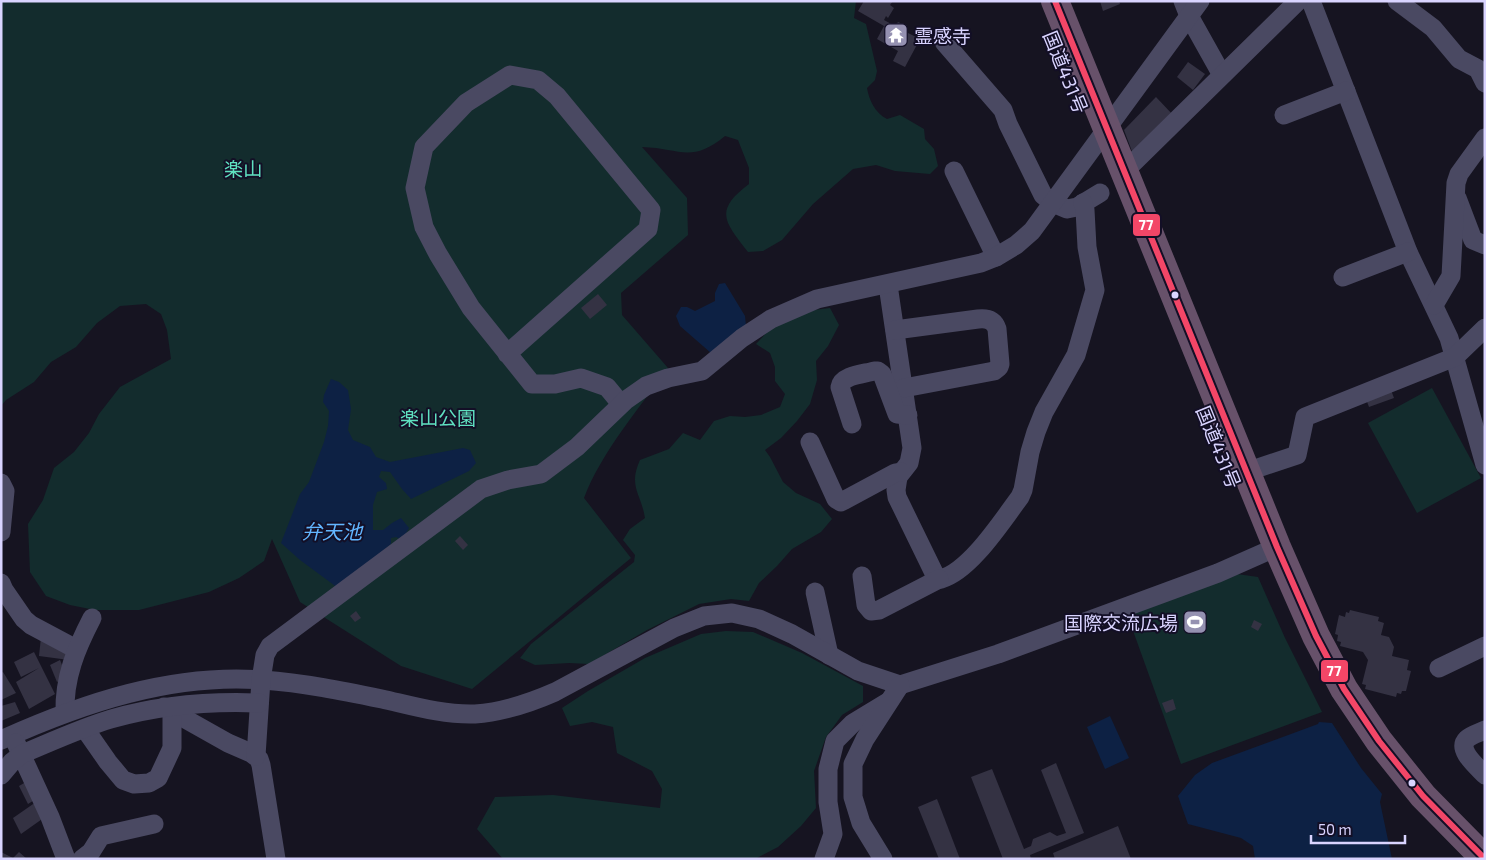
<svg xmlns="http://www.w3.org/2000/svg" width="1486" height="860" viewBox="0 0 1486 860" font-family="'Exo 2','Noto Sans JP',sans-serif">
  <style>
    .green { fill: #132c2d }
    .water { fill: #0d2144 }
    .building { fill: #343243 }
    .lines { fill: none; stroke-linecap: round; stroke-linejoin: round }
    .minor { stroke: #4a4962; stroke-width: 19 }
    .highway { stroke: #67516a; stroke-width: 28 }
    .bus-1-casing { stroke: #130f26; stroke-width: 10 }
    .bus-1 { stroke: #f34667; stroke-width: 6 }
    .bus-dot { fill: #d9d4ff; stroke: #130f26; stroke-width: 2 }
    .labels { text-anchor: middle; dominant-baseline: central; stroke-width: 4; stroke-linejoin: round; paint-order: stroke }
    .poi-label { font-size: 19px; fill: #d9d4ff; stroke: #130f26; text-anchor: start }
    .street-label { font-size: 19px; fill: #d9d4ff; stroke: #130f26 }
    .park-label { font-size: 19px; fill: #5fe0c0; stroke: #130f26 }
    .water-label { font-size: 20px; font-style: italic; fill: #62b6ff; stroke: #130f26 }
    .line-badge { stroke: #130f26; stroke-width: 2 }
    .badge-label { font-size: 14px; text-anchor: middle; font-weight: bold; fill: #fff }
  </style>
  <rect width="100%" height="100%" fill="#161421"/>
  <!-- green -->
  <g class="green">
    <path d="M1,1H856L854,18L866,24L877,71L875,80L867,88C869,100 875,113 887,119L900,115L924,129L925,139L934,149L938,166L930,174L895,171L876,165L853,169L813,204L782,240L763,251L748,252C725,222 713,211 749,184V168L738,140L725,136C691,164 680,148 642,147L687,198L688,235L621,293L622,315L668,368C639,409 602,451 584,498L631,558L472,689L401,666L300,602L272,539L264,561L239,578L209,592L139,610H95L70,605L46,596L30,572L28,524L43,500L54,468L74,452L89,433L99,414L120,387L171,359L167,330L161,314L146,304L120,306L97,323L76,347L51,362L34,382L6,400L1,406Z"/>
    <path d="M830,308L839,325L828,346L816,361L817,380L810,404L797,421L781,438L765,450L770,457L783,482L796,493L820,504L832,519L821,532L792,549L777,566L759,583L749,601L731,599L699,604L647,630L589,664L569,663L535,665L520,658L531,644L634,562L635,555L623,540L630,529L645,518C641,493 628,487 640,460L669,449L683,433L700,440L714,421L730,416L745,417L761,415L780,407L785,394L775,381V367L770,353L756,344L770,329L805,311Z"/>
    <path d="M1432,388L1481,478L1417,513L1368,423Z"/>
    <path d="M1237,574L1258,577L1285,638L1322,712L1181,764L1127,614Z"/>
    <path d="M726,631L753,632L802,653L863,686V702L842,715L826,737L814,771L816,808L801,826L778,847L755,859H503L477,829L495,797L553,795L660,808L662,789L652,771L617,753L613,727L592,722L570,726L562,708L588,691L645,658L701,634Z"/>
  </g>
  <!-- water -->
  <g class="water">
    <path d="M725,283L745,316L746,326L711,353L680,326L676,316L681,307H687L695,311L715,301V293L719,284Z"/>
    <path d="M331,379L339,382L348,390L351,409L348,430L353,440L370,447L376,457L390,462L463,448L470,450L476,463L469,471L411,499L402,489L390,472L381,471L379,477L386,483L387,489L377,492L373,505V530H383L392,523L401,518L409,528L402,540L396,537L391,538V544L338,588L300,560L281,543L300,494L309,482L324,442L328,426L329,411L323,402L324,395Z"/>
    <path d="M1110,716L1129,758L1105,769L1087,727Z"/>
    <path d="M1319,722L1332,723L1361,768L1382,794L1380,802L1392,859H1255L1253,846L1241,838L1188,824L1178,796L1195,775L1212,763L1318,724Z"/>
  </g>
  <!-- building -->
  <g class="building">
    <path d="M864,1H893L890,5L894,8L888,18L886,16L884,20L895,26L898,22L907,26L904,31L920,39L905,67L893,61L898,51L877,39L884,26L858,11Z"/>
    <path d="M1100,1H1119L1120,4L1103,11Z"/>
    <path d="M1188,62L1205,74L1193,90L1177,77Z"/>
    <path d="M1156,97L1173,115L1133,154L1124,130Z"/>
    <path d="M598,294L607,305L590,319L581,308Z"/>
    <path d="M1391,390L1394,398L1369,407L1366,399Z"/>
    <path d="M460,536L468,545L463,550L455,541Z"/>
    <path d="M1350,610L1379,617L1378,621L1384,623L1381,635L1389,637L1394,647L1392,656L1409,660L1407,670L1411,671L1406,691H1402L1401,694L1397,693L1396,697L1365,689L1366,685L1362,684L1368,660L1363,652L1340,646L1341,642L1337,641L1338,635L1335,634L1339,615L1345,617L1346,612L1349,613Z"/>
    <path d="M356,611L361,618L355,622L350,616Z"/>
    <path d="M1254,620L1262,624L1258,631L1251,627Z"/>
    <path d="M41,637L71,650L69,660L39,656Z"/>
    <path d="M34,652L55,694L29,709L16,682L39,668L21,677L14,662Z"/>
    <path d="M60,660L67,677L57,682L50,665Z"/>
    <path d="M3,672L16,693L1,700V673Z"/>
    <path d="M1173,699L1176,709L1166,713L1162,703Z"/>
    <path d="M15,702L20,713L1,721V706Z"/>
    <path d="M1056,763L1084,833L1030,855L1031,859H1003L971,777L992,769L1024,849L1031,846L1033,839L1050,832L1057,836L1066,833L1041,770Z"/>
    <path d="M31,779L39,797L28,804L19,786Z"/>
    <path d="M937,799L960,859H939L918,807Z"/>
    <path d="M36,802L45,817L21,834L13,818Z"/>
    <path d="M1118,826L1131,859H1055L1053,853Z"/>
    <path d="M1,852L13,858L19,852L27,859H1Z"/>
  </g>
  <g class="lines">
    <!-- minor -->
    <g class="minor">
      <path d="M1183,1L1189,16L1222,75"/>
      <path d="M1311,1L1408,252L1449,338L1485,465"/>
      <path d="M1397,1L1433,28L1459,59L1478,69L1485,83"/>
      <path d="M944,42L1003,110L1008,124L1043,195L1053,203L1067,209L1077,207L1100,193"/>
      <path d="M1284,115L1346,91"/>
      <path d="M1133,163L1298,1"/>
      <path d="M954,171L996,257"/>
      <path d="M1457,198L1473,240L1485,245"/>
      <path d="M1343,277L1408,252"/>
      <path d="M888,285L912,448L909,463L898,477L896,490L897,497L936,577L941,579C970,571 1002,521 1020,497L1023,490L1030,452L1036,432L1044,412L1076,355L1095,290L1087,247L1085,210L1083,203"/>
      <path d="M1434,305L1451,276L1456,183L1459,174L1485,138"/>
      <path d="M895,330L978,319C987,318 994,320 997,329L1000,364L999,367L994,371L904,388"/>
      <path d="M507,354L648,229L651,210L557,96L538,80L510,75L466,103L424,147L415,188L424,227L438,254L471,308L532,384H555L581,378L607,387L621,404"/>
      <path d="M852,424L840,387C842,375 864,374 874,371H878L882,374L897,414L908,415"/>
      <path d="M810,442L836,499L841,502L895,473L901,472"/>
      <path d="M1246,472L1297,455L1305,417L1455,357L1485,328"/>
      <path d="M1,483L5,491L1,532"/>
      <path d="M862,576L866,605L871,611L879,610L939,579"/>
      <path d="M1,583L4,590L24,619L31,625L76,649"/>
      <path d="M815,592L829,655"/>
      <path d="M1439,668L1485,646"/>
      <path d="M164,707L228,743L251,753L259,759L261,765L276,859"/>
      <path d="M65,713C64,677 76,649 92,618"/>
      <path d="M85,729L108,762L123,780L134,784L149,783L158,778L172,748V712"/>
      <path d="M1485,730C1479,733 1471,735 1467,739C1456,750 1478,767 1485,775"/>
      <path d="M1,740C83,703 172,673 263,680C304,683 343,691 382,699C413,706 443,715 475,714C503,712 530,703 555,692L674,628L704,616L732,613L759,619L792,634L858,671L900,685L998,654L1218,573L1277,547"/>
      <path d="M16,743L50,817L66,859"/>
      <path d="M256,756L261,680L265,655L270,646L481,489L508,480L541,474L577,447L626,400L646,386L668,378L702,371L742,338L771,319L817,299L981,263L996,257L1016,245L1032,231L1200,1"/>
      <path d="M1,775L12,762L22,754C51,742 81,728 111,719C160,705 209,701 259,703"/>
      <path d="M82,859L91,852L101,836L154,824"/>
      <path d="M824,859L833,834L828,802V769L835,741L853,723L886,703"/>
      <path d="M883,859L861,823L853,797V764L865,739L900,685"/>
    </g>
    <!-- highway -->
    <path class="highway" d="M1055,1L1277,547L1316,636L1344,689L1379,741L1423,796L1485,859"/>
    <!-- bus-1 casing -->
    <g class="bus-1-casing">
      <path id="bus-1" d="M1055,1L1277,547L1316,636L1344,689L1379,741L1423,796L1485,859"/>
    </g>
    <!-- bus-1 -->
    <use href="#bus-1" class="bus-1"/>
  </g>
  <!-- icons -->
  <defs>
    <g id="temple-square" transform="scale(1.25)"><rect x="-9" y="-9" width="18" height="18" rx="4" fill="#9591b1" stroke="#130f26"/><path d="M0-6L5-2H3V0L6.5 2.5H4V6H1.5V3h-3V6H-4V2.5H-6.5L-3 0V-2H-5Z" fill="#fff"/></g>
    <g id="stadium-square" transform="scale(1.25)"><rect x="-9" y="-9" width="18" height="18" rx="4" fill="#9591b1" stroke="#130f26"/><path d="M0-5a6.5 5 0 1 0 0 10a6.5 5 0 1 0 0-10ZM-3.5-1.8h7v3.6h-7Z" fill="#fff"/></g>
  </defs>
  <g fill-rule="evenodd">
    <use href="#temple-square" x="896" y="35"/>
    <use href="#stadium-square" x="1195" y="622"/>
  </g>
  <!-- markers -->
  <g class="bus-dot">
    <circle cx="1175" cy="295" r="4.5"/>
    <circle cx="1412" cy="783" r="4.5"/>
  </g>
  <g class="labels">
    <!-- poi labels -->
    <g class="poi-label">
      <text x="914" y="35">霊感寺</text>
      <text x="1178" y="622" text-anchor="end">国際交流広場</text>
    </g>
    <!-- street labels -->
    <g class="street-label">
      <text transform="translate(1066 72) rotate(68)">国道431号</text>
      <text transform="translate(1219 447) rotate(68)">国道431号</text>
    </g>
    <!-- park labels -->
    <g class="park-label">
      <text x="243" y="168">楽山</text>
      <text x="438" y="417">楽山公園</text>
    </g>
    <!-- water labels -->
    <g class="water-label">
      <text x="332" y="531">弁天池</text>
    </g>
  </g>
  <g class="line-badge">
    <rect x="1132" y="213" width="29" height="24" rx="5" fill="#f34667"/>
    <rect x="1320" y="659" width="29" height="24" rx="5" fill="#f34667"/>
  </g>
  <g class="badge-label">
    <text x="1146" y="230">77</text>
    <text x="1334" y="676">77</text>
  </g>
  <!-- border -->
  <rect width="1486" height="860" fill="none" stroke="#d9d4ff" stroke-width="5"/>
  <!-- scale -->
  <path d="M1311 835v8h94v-8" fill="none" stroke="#d9d4ff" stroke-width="2.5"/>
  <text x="1318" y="835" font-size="15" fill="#d9d4ff" stroke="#130f26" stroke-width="4" paint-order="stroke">50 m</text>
</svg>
